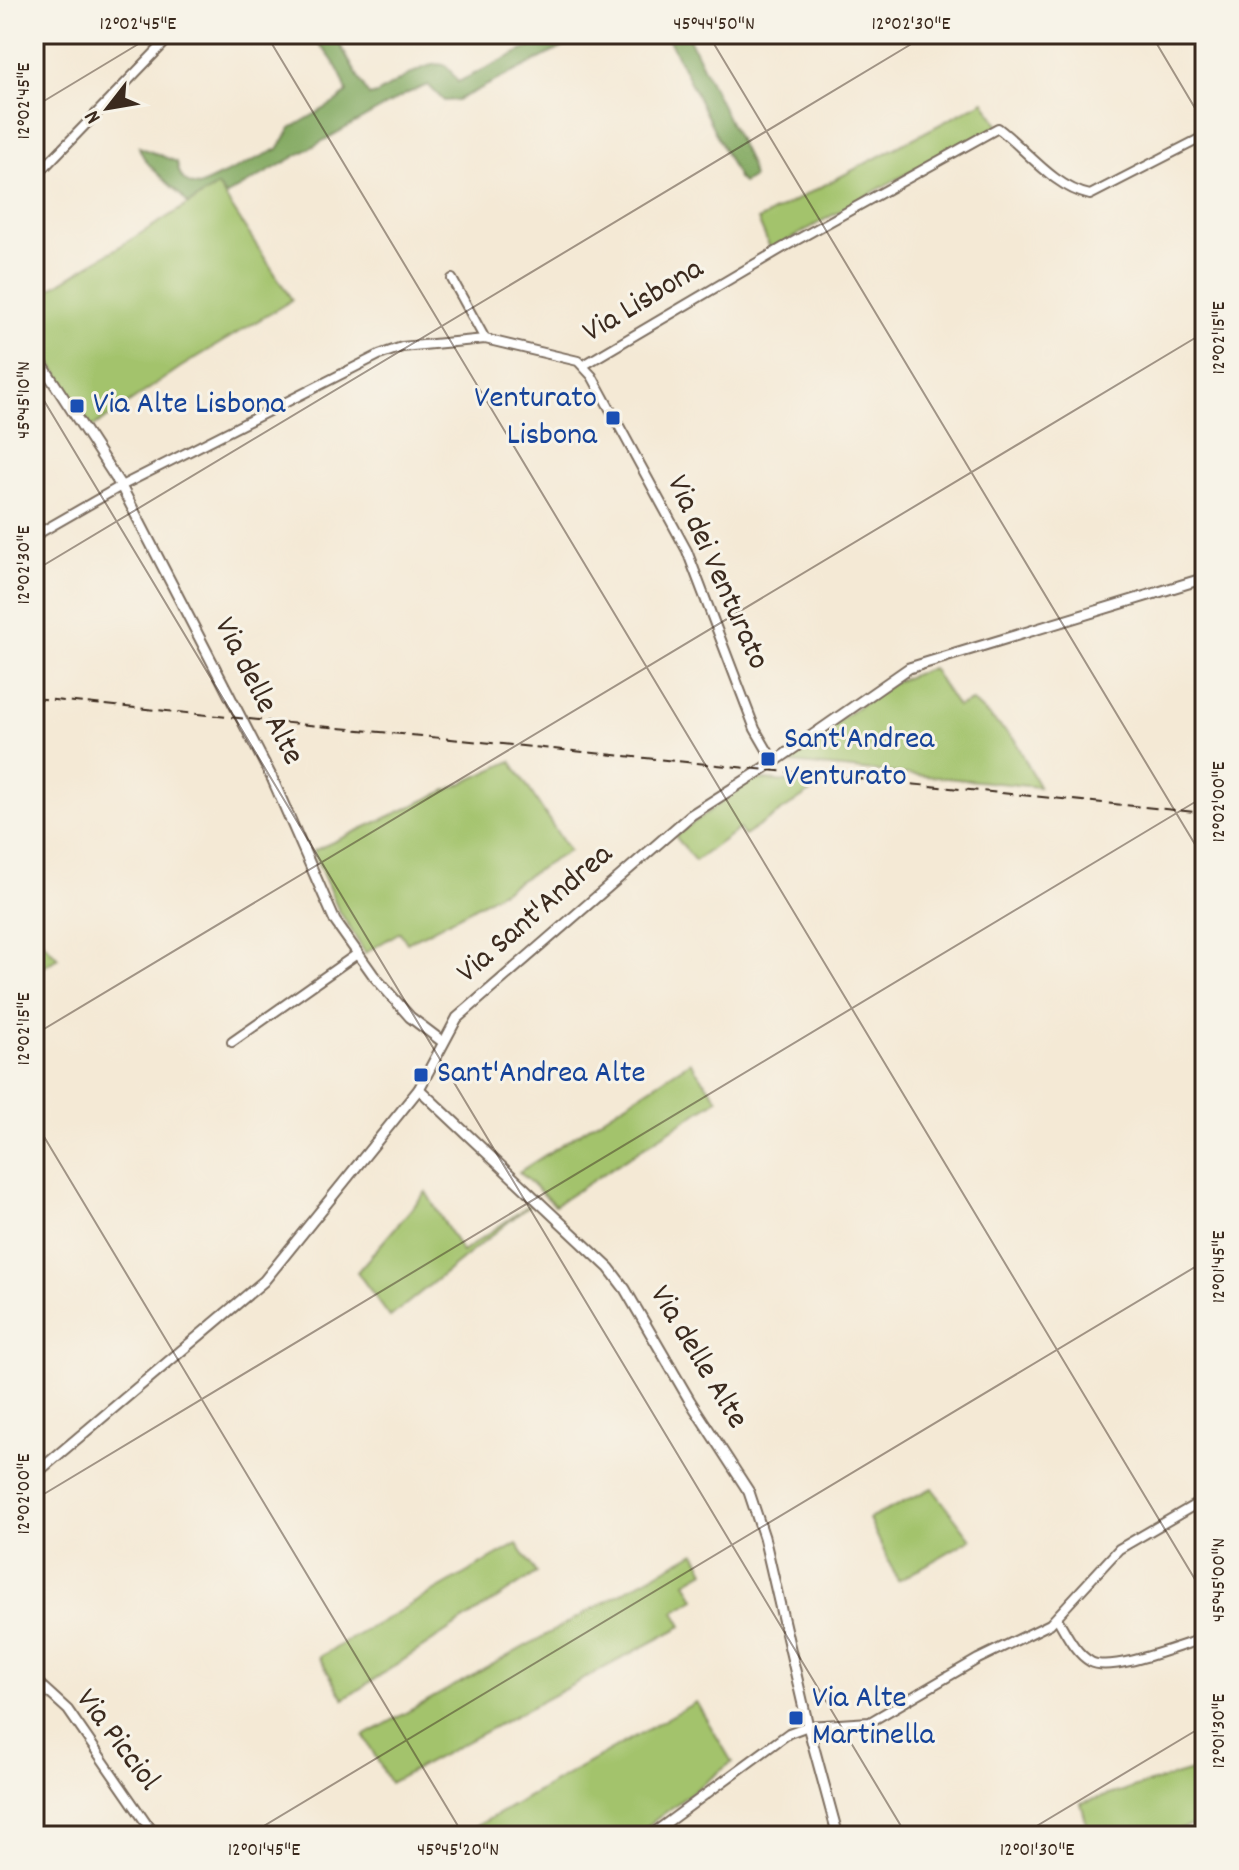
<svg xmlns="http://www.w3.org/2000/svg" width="1239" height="1870" viewBox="0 0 1239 1870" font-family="Dekko,sans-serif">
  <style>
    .green { fill: #a3c36c; stroke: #6f7645; stroke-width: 2 }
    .forest { fill: #82a960; stroke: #5e6a3f; stroke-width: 2 }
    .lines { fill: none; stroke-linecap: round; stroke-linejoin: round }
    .minor-casing { stroke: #7c6d5e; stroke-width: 12 }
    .tertiary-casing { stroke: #7c6d5e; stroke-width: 13 }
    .minor { stroke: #fff; stroke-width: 8 }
    .tertiary { stroke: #fff; stroke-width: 9 }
    .rail { stroke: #3b2a1e; stroke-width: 2; stroke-dasharray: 12 6; stroke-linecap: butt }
    .ticks { fill: none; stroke: #3b2a1e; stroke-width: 2; stroke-opacity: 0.45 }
    .transit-dot { fill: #1a4fb4; stroke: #f7f3e8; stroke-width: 3 }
    .labels { text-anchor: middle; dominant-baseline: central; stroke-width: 6; stroke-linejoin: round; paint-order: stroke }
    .street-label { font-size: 32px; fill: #3b2a1e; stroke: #f7f3e8 }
    .transit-label { font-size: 32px; fill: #164399; stroke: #f7f3e8; text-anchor: start }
    .neatline { fill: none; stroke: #3b2a1e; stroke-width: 3 }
    .ticks-label { font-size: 20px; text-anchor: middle; fill: #3b2a1e }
  </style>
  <rect width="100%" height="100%" fill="#f7f3e8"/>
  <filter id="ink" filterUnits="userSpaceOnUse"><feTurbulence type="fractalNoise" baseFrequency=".0125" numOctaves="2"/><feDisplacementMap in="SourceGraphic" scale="16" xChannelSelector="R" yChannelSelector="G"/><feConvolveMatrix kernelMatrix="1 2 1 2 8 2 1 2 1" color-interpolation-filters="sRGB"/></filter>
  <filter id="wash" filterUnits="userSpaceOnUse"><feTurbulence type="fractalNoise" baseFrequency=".006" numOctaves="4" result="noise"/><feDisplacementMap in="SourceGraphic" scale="32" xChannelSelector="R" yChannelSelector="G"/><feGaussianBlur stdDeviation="1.8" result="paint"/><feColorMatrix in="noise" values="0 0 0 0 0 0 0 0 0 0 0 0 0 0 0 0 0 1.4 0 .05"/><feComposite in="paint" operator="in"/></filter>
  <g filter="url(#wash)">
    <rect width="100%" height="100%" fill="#f4e9d5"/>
    <!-- green -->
    <g class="green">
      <path d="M984,101L999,126L884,186L771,250L758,220Z"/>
      <path d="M218,186L292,300L181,367L92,428L34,336V299Z"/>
      <path d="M932,668L957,707L972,701L1015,740L1039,787L780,762L892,683Z"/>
      <path d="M511,761L569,851L470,910L407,943L400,932L365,953L337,907L313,851Z"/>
      <path d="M754,779L821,785L744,836L739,829L695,861L675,836Z"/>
      <path d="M34,932L58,958L34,973Z"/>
      <path d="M690,1062L718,1099L555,1205L519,1172Z"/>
      <path d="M426,1192L462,1252L532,1203L390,1317L357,1272Z"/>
      <path d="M932,1488L971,1539L898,1581L869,1519Z"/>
      <path d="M517,1544L536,1573L344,1699L319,1657Z"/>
      <path d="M695,1552L705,1571L686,1582L695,1599L674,1612L682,1626L390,1783L364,1736Z"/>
      <path d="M696,1702L732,1762L634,1836H459Z"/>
      <path d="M1205,1767V1822L1151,1836H1090L1081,1803Z"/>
    </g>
    <!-- forest -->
    <g class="forest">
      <path d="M312,34H334L369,96L377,94C390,87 433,55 447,67C451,70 454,78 458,82L556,34H589L458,100L444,101L428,85L408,93L225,196L218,186L188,204C176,186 145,169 139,147L177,162C179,176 184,185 199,186L278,149L291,128L339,100L347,92C341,70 329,53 313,38Z"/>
      <path d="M666,34H687L749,162L753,177L743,183L738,178Z"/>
    </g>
  </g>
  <g filter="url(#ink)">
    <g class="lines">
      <!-- minor casing -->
      <g class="minor-casing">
        <g id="minor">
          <path d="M34,178L173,34"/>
          <path d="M452,279L485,339"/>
          <path d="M584,365L784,247L998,128C1027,150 1053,187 1090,195L1205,136"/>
          <path d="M34,536L121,486L379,355L402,347L485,339L578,361L592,376L687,551L755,729L774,762"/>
          <path d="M232,1042L357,954"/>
          <path d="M1057,1618C1066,1633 1075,1653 1091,1662C1112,1673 1181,1645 1205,1638"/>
          <path d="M34,1679L68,1710L155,1836"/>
          <path d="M649,1836L789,1733L808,1726L870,1722L978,1659L1050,1624L1119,1549L1205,1499"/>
        </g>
      </g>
      <!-- tertiary casing -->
      <g class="tertiary-casing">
        <g id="tertiary">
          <path d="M34,352L121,486L272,778L335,921L374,976L410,1017L443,1042"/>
          <path d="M419,1089L609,1268L625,1289L690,1401L749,1492L764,1537L808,1726L838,1836"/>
          <path d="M34,1475L264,1281L419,1089L457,1018L691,815L774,762L909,668L1205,578"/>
        </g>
      </g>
      <!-- minor -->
      <use href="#minor" class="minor"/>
      <!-- tertiary -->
      <use href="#tertiary" class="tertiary"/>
      <!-- rail -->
      <path class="rail" d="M34,698L1205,813"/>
    </g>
  </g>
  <!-- ticks -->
  <path class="ticks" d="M266,34L1205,1596M708,34L1205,861M1151,34L1205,125M34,107L155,34M34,384L907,1836M34,571L928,34M34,1035L1205,332M34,1120L464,1836M34,1500L1205,796M247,1836L1205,1261M1020,1836L1205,1725"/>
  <!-- markers -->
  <g class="transit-dot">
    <rect x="69" y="398" width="16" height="16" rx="4"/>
    <rect x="605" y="410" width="16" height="16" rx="4"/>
    <rect x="760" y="751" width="16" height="16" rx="4"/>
    <rect x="413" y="1067" width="16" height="16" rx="4"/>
    <rect x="788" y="1710" width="16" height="16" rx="4"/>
  </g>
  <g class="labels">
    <!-- street labels -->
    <g class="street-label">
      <text transform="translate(644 302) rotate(-31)">Via Lisbona</text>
      <text transform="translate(716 573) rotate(66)">Via dei Venturato</text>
      <text transform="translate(257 692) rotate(63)">Via delle Alte</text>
      <text transform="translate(536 915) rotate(-41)">Via Sant'Andrea</text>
      <text transform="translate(697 1358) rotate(59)">Via delle Alte</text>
      <text transform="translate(116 1741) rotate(53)">Via Picciol</text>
    </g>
    <!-- transit labels -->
    <g class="transit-label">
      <text x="597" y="400" text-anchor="end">Venturato<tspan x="597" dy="37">Lisbona</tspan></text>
      <text x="93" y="406">Via Alte Lisbona</text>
      <text x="784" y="741">Sant'Andrea<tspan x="784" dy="37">Venturato</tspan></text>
      <text x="437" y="1075">Sant'Andrea Alte</text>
      <text x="812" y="1700">Via Alte<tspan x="812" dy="37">Martinella</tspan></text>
    </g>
  </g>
  <!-- margin -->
  <rect width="1239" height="1870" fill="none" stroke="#f7f3e8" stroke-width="88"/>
  <!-- north arrow -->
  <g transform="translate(108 108) rotate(239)" stroke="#f7f3e8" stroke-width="6" paint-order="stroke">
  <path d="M0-6L14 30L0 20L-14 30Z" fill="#3b2a1e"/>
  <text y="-12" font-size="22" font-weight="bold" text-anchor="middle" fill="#3b2a1e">N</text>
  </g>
  <rect x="44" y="44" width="1151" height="1782" class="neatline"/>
  <g class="ticks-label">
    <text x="138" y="29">12°02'45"E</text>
    <text x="714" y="29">45°44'50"N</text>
    <text x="911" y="29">12°02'30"E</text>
    <text transform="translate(22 101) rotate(-90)" y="7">12°02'45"E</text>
    <text transform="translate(1217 338) rotate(-90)" y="7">12°02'15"E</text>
    <text transform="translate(22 400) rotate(-90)" y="7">45°45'10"N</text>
    <text transform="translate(22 565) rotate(-90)" y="7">12°02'30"E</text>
    <text transform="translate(1217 802) rotate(-90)" y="7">12°02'00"E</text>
    <text transform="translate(22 1029) rotate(-90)" y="7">12°02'15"E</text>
    <text transform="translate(1217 1267) rotate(-90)" y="7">12°01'45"E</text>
    <text transform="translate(22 1494) rotate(-90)" y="7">12°02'00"E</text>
    <text transform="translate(1217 1580) rotate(-90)" y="7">45°45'00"N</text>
    <text transform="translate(1217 1731) rotate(-90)" y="7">12°01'30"E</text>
    <text x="264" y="1855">12°01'45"E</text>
    <text x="458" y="1855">45°45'20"N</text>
    <text x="1037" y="1855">12°01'30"E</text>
  </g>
</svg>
